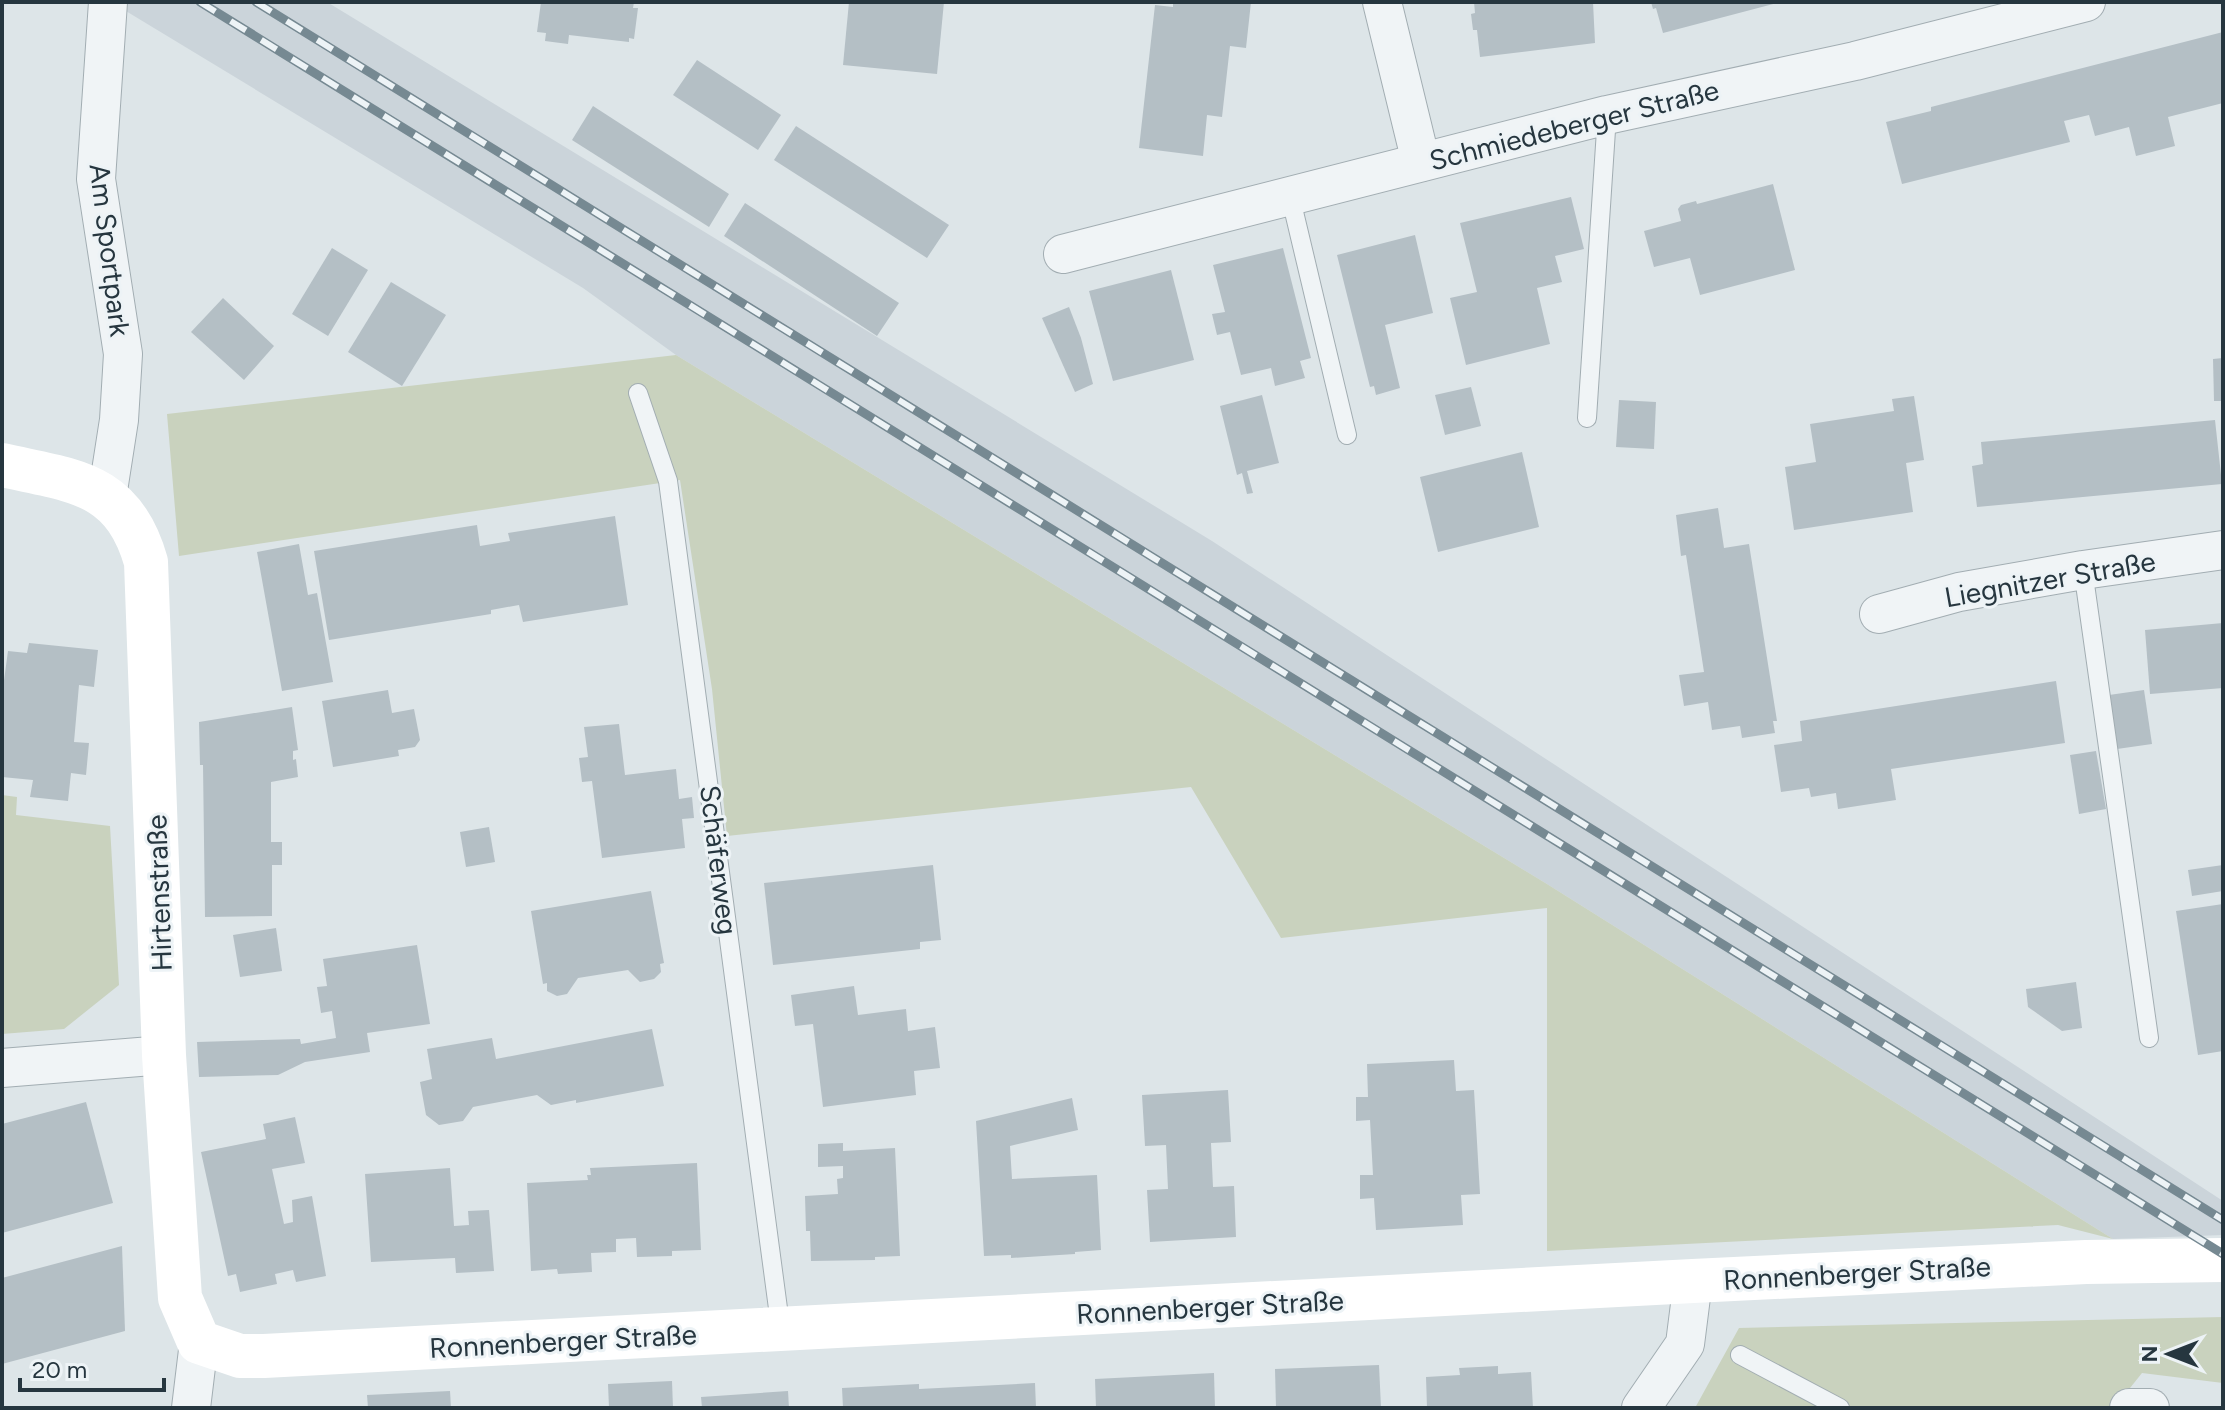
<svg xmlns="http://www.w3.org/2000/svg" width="2225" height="1410" viewBox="0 0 2225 1410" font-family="Figtree,sans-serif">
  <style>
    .built { fill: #cbd4da }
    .green { fill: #c9d2be }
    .building { fill: #b4bfc5 }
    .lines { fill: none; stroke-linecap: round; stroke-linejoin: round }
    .lane-casing { stroke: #a2adb2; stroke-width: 20 }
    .street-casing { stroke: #a2adb2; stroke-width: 40 }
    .lane { stroke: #f0f4f6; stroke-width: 18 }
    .street { stroke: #f0f4f6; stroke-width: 38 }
    .secondary { stroke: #fff; stroke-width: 44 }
    .rail-casing { stroke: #768992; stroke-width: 9 }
    .rail { stroke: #edf3f6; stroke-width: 6; stroke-dasharray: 18; stroke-linecap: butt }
    .labels { text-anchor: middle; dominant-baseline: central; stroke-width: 6; stroke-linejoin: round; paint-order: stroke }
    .street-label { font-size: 28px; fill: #26363f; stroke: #edf3f6 }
  </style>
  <rect width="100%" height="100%" fill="#dde5e8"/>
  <!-- built -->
  <path class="built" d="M111,2H327L1212,541L2223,1201V1235L2113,1239L1547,884L676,355L583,288Z"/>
  <!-- green -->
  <g class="green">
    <path d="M676,355L1547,884L2113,1239L2058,1225L1547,1251V908L1281,938L1191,787L727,836L712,689L680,480L179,556L167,414Z"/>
    <path d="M2,795L17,797L16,815L110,826L119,985L64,1029L2,1034Z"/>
    <path d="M2223,1317V1383L2142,1373L2114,1408H1695L1739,1328Z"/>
  </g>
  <!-- building -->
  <g class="building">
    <path d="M541,2H634L633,8H638L634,39L629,38V42L569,35L568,44L545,41L546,33L537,32Z"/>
    <path d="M849,2H944L937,74L843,65Z"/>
    <path d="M1173,2H1251L1246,48L1230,46L1222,117L1207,115L1203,156L1139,148L1155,5L1173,7Z"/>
    <path d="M1474,2H1593L1595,43L1480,57L1477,30H1473L1471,14L1475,13Z"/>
    <path d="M1651,2H1777V3L1663,33L1656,8L1653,9Z"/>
    <path d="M2223,32V103L2168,117L2175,146L2136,156L2129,127L2095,136L2089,115L2064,121L2070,142L1902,184L1886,122L1931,111V107Z"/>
    <path d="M697,60L781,115L758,150L673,95Z"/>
    <path d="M593,106L729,194L709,227L572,140Z"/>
    <path d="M796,126L949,225L927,258L774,160Z"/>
    <path d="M1773,184L1795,270L1700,295L1690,258L1654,267L1644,231L1681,221L1678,209L1681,205L1696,201L1697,204Z"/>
    <path d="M1571,197L1584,249L1555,256L1562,282L1537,288L1550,344L1466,365L1450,298L1477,292L1460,223Z"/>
    <path d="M745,203L899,303L877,336L724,236Z"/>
    <path d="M1415,235L1433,313L1385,325L1400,388L1376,395L1374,386L1370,387L1337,255Z"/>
    <path d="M332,248L368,270L328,336L292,314Z"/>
    <path d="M1283,248L1311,358L1300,361L1305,378L1275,386L1271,368L1241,375L1230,332L1217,335L1212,314L1225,312L1213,265Z"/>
    <path d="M1171,270L1194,360L1113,381L1089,291Z"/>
    <path d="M391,282L446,315L402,386L348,352Z"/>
    <path d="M223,298L274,346L244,380L191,332Z"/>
    <path d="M1069,307L1081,338L1093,384L1075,392L1042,318Z"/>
    <path d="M2223,358V401H2214L2213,359Z"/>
    <path d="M1471,387L1481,426L1445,435L1435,395Z"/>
    <path d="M1262,395L1279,463L1247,471L1253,493L1247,494L1242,473L1237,475L1220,406Z"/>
    <path d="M1914,396L1924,460L1906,463L1913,512L1794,530L1785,467L1816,462L1810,424L1894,411L1892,399Z"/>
    <path d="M1619,400L1656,402L1654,449L1616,447Z"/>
    <path d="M2215,420L2222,484L1977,507L1972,466L1983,464L1981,442Z"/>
    <path d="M1522,452L1539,527L1438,552L1420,477Z"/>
    <path d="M1718,508L1724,548L1749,544L1777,721H1773L1775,733L1742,738L1740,726L1712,730L1708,702L1684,706L1679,675L1704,672L1686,555L1681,556L1676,515Z"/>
    <path d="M615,516L628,605L523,622L519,605L491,610V614L329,640L314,551L477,525L480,546L510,541L508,533Z"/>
    <path d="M299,544L308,595L317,593L333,682L282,691L257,552Z"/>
    <path d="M2223,623V688L2150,694L2145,630Z"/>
    <path d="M29,643L98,650L94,687L79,685L74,742L89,743L86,775L71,773L68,801L30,797L33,780L2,777V695L8,651L27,653Z"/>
    <path d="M2056,681L2065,743L1891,769L1896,800L1838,809L1836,793L1811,797L1809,788L1781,792L1774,745L1802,741L1800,721Z"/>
    <path d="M388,690L392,713L414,709L420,740L415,747L398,750L399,756L333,767L322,701Z"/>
    <path d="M2144,690L2152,744L2117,749L2109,695Z"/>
    <path d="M292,707L298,750L293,751V760L296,759L298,777L271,782V842H282V865H272V916L205,917L203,765H200L199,722Z"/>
    <path d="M619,724L625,775L676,769L679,799L692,797L694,818L682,819L685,848L602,858L592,781L582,782L579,758L588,757L584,727Z"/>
    <path d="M2096,751L2106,809L2079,814L2070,755Z"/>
    <path d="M489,827L495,862L466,867L460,832Z"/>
    <path d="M933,865L941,940L920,942V949L773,965L764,883Z"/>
    <path d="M2223,865V891L2192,896L2188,870Z"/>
    <path d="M651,891L664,963L660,964L661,972L654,979L640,982L628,970L578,978L567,994L557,996L547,991V983L543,984L531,911Z"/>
    <path d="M2223,904V1051L2198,1055L2176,911Z"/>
    <path d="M276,928L282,971L240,977L233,935Z"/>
    <path d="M417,945L430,1024L367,1033L370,1052L305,1062L278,1075L199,1077L197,1042L300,1039L301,1044L336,1038L332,1011L321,1013L317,987L327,986L323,959Z"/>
    <path d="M2076,982L2082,1028L2062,1031L2028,1007L2026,989Z"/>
    <path d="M854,986L858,1015L906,1009L908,1031L935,1027L940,1068L914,1071L916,1095L823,1107L813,1024L795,1026L791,995Z"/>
    <path d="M652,1029L664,1086L576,1103V1100L551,1105L537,1095L473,1107L463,1121L439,1125L426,1115L420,1082L432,1079L427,1049L492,1038L496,1059Z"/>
    <path d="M1454,1060L1456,1091L1474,1090L1480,1194L1461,1195L1463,1225L1376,1230L1374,1198L1360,1199V1175H1373L1370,1120L1356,1121V1097H1368L1367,1064Z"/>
    <path d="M1228,1090L1231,1142L1211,1143L1213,1187L1234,1186L1236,1237L1150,1242L1147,1190L1168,1189L1166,1145L1145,1146L1142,1095Z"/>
    <path d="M1072,1098L1078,1130L1010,1146L1012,1179L1097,1175L1101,1250L1075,1252V1254L1011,1258V1255L984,1256L976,1121Z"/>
    <path d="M86,1102L113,1203L2,1233V1124Z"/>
    <path d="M295,1117L305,1163L272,1169L284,1224L293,1222L292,1200L312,1196L326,1276L296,1282L293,1270L275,1274L277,1284L240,1292L236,1274L228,1276L201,1152L266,1139L263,1124Z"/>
    <path d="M843,1143V1151L895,1148L900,1256L875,1257V1260L811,1261L810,1231H806L805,1196L838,1194L837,1179L843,1178V1166L818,1167V1144Z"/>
    <path d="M697,1163L701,1250L672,1251V1256L637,1257L636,1238L616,1239V1252L591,1253L592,1272L558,1274L557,1269L531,1271L527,1183L588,1180L587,1175H591L590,1168Z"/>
    <path d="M450,1168L454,1226L469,1225L468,1211L489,1210L494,1271L456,1273L455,1258L371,1262L365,1174Z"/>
    <path d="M122,1246L125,1331L2,1364V1278Z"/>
    <path d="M1379,1365L1381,1408H1276L1275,1369Z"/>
    <path d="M1498,1366V1374L1531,1372L1533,1408H1427L1426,1377L1460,1375L1459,1368Z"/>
    <path d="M1214,1373L1215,1408H1096L1095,1379Z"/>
    <path d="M672,1381L673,1408H609L608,1384Z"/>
    <path d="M1035,1383L1036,1408H843L842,1388L919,1384V1389Z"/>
    <path d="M450,1391L451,1408H368L367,1395Z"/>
    <path d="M788,1391L789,1408H702L701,1397Z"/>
  </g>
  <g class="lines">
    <!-- lane casing -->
    <g class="lane-casing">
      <g id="lane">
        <path d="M1290,195L1347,435"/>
        <path d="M638,393L668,481L781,1331"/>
        <path d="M1587,418L1607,115"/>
        <path d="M2083,570L2149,1038"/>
        <path d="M1740,1355L1840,1408"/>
      </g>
    </g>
    <!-- street casing -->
    <g class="street-casing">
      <g id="street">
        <path d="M1382,2L1421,162"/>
        <path d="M1063,254L1607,115L1855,61L2086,2"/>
        <path d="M107,497L119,420L123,354L96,179L108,2"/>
        <path d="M1879,614L1959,592L2083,570L2223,550"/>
        <path d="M2,1068L164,1055"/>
        <path d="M191,1408L199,1342"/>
        <path d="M1641,1408L1685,1344L1693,1281"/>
        <path d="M2129,1408H2150"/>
      </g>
    </g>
    <!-- lane -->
    <use href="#lane" class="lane"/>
    <!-- street -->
    <use href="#street" class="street"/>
    <!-- secondary -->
    <path class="secondary" d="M2,465C73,481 123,481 146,562L164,1055L180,1298L199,1342L240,1356H264L1693,1281L2086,1262L2223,1260"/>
    <!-- rail casing -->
    <g class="rail-casing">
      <g id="rail">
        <path d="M200,2L2223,1254"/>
        <path d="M256,2L2223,1220"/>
      </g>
    </g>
    <!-- rail -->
    <use href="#rail" class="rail"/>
  </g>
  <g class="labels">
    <!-- street labels -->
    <g class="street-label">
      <text transform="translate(1574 125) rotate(-14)">Schmiedeberger Straße</text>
      <text transform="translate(110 250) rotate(83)">Am Sportpark</text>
      <text transform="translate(2050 579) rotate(-10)">Liegnitzer Straße</text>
      <text transform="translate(719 860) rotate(83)">Schäferweg</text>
      <text transform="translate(159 893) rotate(-92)">Hirtenstraße</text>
      <text transform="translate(1857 1273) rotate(-3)">Ronnenberger Straße</text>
      <text transform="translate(1210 1307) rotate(-3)">Ronnenberger Straße</text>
      <text transform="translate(563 1341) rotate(-3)">Ronnenberger Straße</text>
    </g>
  </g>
  <!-- border -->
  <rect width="2225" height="1410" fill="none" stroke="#26363f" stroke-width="8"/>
  <!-- north arrow -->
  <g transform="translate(2169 1354) rotate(270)" stroke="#edf3f6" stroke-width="6" paint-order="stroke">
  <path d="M0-6L14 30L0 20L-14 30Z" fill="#26363f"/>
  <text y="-12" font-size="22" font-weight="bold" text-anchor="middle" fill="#26363f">N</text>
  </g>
  <!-- scale -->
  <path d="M20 1378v12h144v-12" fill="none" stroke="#26363f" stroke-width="4"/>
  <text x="32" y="1378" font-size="24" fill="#26363f" stroke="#edf3f6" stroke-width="6" paint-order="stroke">20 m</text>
</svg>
